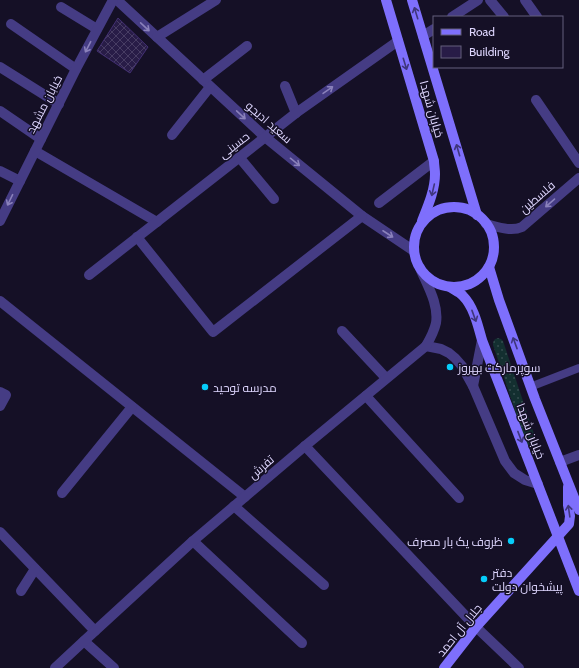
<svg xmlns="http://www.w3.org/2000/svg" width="579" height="668" viewBox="0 0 579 668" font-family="Cabin,Cairo,sans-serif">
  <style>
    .grass { fill: url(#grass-dots) }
    .building { fill: url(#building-cross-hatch); stroke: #422f72 }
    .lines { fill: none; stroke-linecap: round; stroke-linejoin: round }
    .service { stroke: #453c84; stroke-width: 8 }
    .minor { stroke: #453c84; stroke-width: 10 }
    .tertiary { stroke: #453c84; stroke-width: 10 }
    .secondary { stroke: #7e6ffc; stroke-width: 10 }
    .oneway { stroke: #3f367c }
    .oneway2 { stroke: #8a81bb }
    .poi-dot { fill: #06cdfa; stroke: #151026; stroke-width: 1.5 }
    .labels { text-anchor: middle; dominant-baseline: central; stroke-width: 3; stroke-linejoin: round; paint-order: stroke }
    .street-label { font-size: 12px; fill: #ded6fe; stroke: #151026 }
    .poi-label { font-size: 12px; fill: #ded6fe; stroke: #151026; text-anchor: start }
  </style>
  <defs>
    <pattern id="grass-dots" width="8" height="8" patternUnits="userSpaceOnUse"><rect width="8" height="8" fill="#132f30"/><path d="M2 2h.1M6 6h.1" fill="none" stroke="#354c4f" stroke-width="1.8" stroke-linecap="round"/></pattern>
    <pattern id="building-cross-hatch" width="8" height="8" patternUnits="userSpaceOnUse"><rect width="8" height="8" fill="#281c47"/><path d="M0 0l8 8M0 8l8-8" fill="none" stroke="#473c63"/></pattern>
  </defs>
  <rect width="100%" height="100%" fill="#151026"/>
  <!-- grass -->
  <path class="grass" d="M498,338L501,339L503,341L536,440C536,447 530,449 526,443L493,345C493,341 494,339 498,338Z"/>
  <!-- building -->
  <path class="building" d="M118,18L148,47L130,73L97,51Z"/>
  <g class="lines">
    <!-- service -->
    <path class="service" d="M530,387L579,368"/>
    <!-- minor -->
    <g class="minor">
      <path d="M117,0L265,137L362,216L414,251"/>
      <path d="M490,0L504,17"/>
      <path d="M525,0L537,17"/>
      <path d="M61,7L97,29"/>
      <path d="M452,17L478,0"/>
      <path d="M11,24L76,69"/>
      <path d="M423,36L434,29"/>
      <path d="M157,37L216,0"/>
      <path d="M0,67L59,104"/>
      <path d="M203,80L247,46"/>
      <path d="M285,86L296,113"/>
      <path d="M536,100L579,163"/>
      <path d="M0,111L41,139"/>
      <path d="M172,135L210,87"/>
      <path d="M35,151L157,222"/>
      <path d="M239,157L274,199"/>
      <path d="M0,171L20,181"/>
      <path d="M379,203L434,161"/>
      <path d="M137,237L213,332L362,216"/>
      <path d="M89,275L296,113L398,41"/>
      <path d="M0,301L245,497"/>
      <path d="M342,331L386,378"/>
      <path d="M0,392L6,395L0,406"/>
      <path d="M366,396L459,498"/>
      <path d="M305,446L476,627L519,668"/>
      <path d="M560,462L579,455"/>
      <path d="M62,493L132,407"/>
      <path d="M234,506L324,585"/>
      <path d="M0,532L95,631"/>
      <path d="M193,541L302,643"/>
      <path d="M21,591L35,569"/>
      <path d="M84,641L114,668"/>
    </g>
    <!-- tertiary -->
    <g class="tertiary">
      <path d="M0,221L76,69L113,0"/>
      <path d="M486,224C498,227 511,232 522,227L579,178"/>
      <path d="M426,346L441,349L449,353L455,358L462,366L473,386L505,461L514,473L525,480L538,484"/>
      <path d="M473,386L482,340"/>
      <path d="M55,668L84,641L193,541L305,446L426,346C430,339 434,332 436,323C439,304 427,285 420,268"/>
    </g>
    <!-- secondary -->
    <g class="secondary">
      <path d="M386,0L434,161C434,165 435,169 435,174C435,190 428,206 422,221"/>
      <path d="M412,0L477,215"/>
      <circle cx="454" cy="247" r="40"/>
      <path d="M489,267L499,300L535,399L579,510"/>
      <path d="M450,287C454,290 460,292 463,296C474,307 478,326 482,340L579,591"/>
      <path d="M444,668L476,627L569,524L570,516L568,505V487"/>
    </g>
  </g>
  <!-- one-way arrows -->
  <defs><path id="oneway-shaft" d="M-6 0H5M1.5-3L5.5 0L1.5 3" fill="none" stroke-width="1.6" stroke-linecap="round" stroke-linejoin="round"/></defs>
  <g class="oneway">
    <use href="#oneway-shaft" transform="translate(416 13) rotate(-107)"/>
    <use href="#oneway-shaft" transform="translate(405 64) rotate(73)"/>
    <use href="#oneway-shaft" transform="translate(458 150) rotate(-106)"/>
    <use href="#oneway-shaft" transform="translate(433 190) rotate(103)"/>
    <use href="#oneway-shaft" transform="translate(474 316) rotate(70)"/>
    <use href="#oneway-shaft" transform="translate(515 343) rotate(-110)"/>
    <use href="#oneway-shaft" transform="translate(520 437) rotate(69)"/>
    <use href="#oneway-shaft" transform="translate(569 511) rotate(-98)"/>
  </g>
  <g class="oneway2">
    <use href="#oneway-shaft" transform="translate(145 27) rotate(43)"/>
    <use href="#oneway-shaft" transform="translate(88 47) rotate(117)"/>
    <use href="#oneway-shaft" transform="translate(328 90) rotate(-35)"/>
    <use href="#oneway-shaft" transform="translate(241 115) rotate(43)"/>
    <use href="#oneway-shaft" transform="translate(295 162) rotate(39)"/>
    <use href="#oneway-shaft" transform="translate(10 200) rotate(116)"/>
    <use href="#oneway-shaft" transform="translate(550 203) rotate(139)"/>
    <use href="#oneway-shaft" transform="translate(388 234) rotate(33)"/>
  </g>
  <!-- markers -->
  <g class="poi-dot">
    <circle cx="450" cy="367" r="4"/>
    <circle cx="205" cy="387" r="4"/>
    <circle cx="511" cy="541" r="4"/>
    <circle cx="484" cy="579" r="4"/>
  </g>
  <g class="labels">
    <!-- street labels -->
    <g class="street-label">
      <text transform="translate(44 104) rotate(-63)">خیابان مشهد</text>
      <text transform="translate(432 109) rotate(74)">خیابان شهدا</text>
      <text transform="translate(269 122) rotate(41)">سعید ادبجو</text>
      <text transform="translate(234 145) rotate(-38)">حسینی</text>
      <text transform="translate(537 197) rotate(-41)">فلسطین</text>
      <text transform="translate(531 431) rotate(69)">خیابان شهدا</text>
      <text transform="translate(261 467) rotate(-41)">تفرش</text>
      <text transform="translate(459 630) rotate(-51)">جلال آل احمد</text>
    </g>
    <!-- poi labels -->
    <g class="poi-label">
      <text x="458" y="367">سوپرمارکت بهروز</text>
      <text x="213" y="387">مدرسه توحید</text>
      <text x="503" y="541" text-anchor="end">ظروف یک بار مصرف</text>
      <text x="492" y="572">دفتر<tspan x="492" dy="14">پیشخوان دولت</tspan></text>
    </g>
  </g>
  <!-- legend -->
  <rect x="433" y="16" width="130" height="52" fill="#151026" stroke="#655f7c"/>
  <rect x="441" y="29" width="20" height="6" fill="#7e6ffc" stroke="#655f7c"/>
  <text x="469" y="36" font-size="12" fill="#ded6fe">Road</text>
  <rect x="441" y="46" width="20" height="12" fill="#281c47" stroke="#655f7c"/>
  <text x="469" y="56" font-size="12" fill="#ded6fe">Building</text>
</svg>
